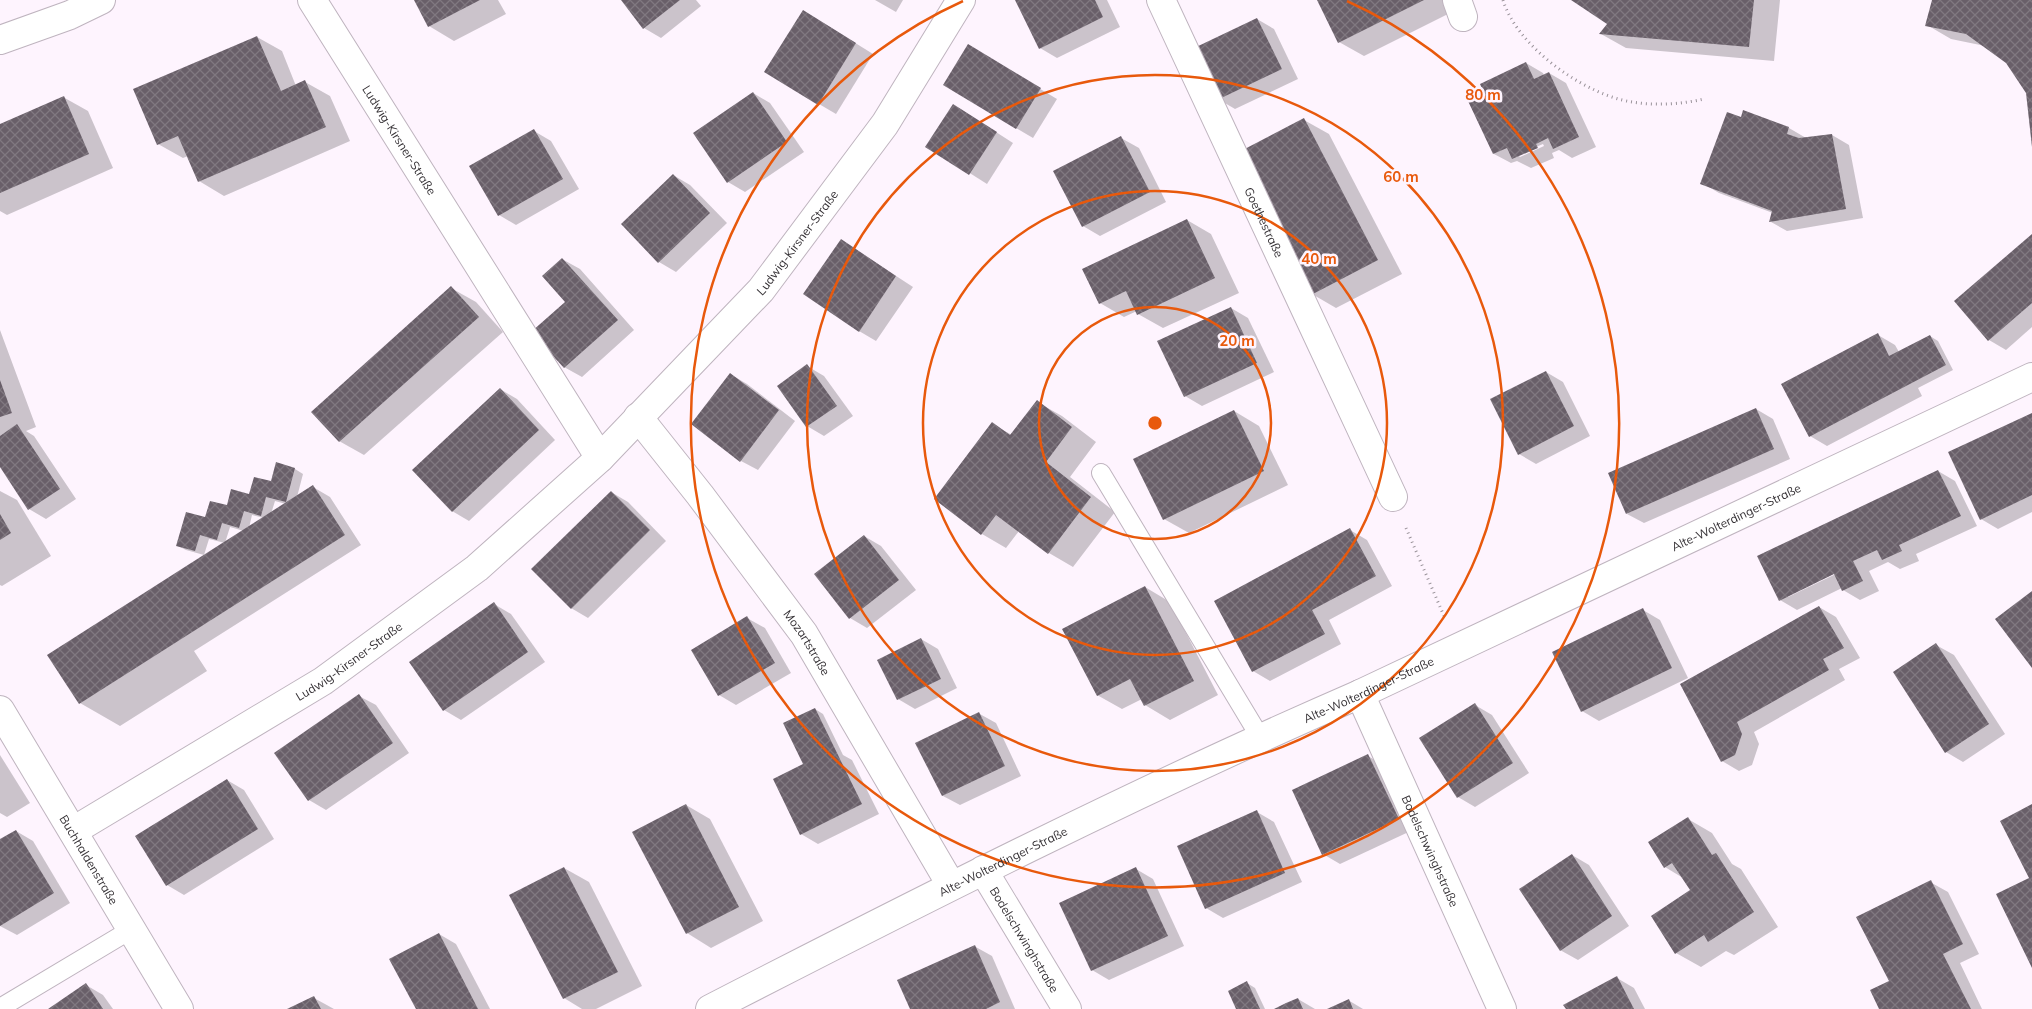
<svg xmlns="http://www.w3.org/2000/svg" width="2032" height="1009" viewBox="0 0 2032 1009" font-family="Mulish,sans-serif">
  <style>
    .shadow { fill: #0003; fill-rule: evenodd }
    .building { fill: url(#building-cross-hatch) }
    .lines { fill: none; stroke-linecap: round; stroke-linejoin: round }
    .service-casing { stroke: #bfb4bf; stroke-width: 20 }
    .minor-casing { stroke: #bfb4bf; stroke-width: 30 }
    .secondary-casing { stroke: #bfb4bf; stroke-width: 30 }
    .path { stroke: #999299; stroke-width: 3; stroke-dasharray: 1 4; stroke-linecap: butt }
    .service { stroke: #fff; stroke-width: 18 }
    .minor { stroke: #fff; stroke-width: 28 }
    .secondary { stroke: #fff; stroke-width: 28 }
    .ring { fill: none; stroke: #e8590c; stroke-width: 2.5 }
    .labels { text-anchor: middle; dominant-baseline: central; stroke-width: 5; stroke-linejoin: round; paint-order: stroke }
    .street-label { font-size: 12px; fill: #363236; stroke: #fef4fe }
    .centre { fill: #e8590c; stroke: #fef4fe; stroke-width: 2.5 }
    .ring-label { font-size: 15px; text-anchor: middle; font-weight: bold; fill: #e8590c; stroke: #fef4fe; stroke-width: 5; stroke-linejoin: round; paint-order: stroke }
  </style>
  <defs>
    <pattern id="building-cross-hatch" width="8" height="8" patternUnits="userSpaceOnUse" patternTransform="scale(1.25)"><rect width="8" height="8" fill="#695f69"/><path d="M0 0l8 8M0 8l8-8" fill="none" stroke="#807880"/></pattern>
  </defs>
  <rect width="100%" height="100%" fill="#fef4fe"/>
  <!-- shadow -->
  <g class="shadow">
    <path d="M415,0H498L506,14L454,41L429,26Z"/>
    <path d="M622,0H696L701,6L661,38L644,28Z"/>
    <path d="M875,0H903L896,12Z"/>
    <path d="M1016,0H1107L1120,27L1057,58L1040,48Z"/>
    <path d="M1319,0H1469L1470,3L1364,56L1339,42Z"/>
    <path d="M1573,0H1780L1774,61L1626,48L1601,34L1608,24Z"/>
    <path d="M1933,0H2032V145L2027,93L2007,62L1985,46L1951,39L1927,25Z"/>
    <path d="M1257,19L1274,29L1298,79L1235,109L1218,99Z"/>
    <path d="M820,21L873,54L836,114L819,104Z"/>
    <path d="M257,37L282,51L296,86L305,82L330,96L350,141L224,196L199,181L188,156L183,158L158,144Z"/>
    <path d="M985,56L1057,99L1033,138L1016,128Z"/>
    <path d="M1526,63L1543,73L1544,76L1549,73L1566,83L1596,147L1572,158L1559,150L1552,153L1554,158L1531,168L1517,161L1511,163L1494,154L1469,102L1486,93ZM1543,144L1544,146L1520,157L1518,155Z"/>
    <path d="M753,93L770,103L804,152L745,192L728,182Z"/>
    <path d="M63,97L88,111L113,168L7,215L0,211V125Z"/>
    <path d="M954,105L1013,143L987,184L927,146Z"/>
    <path d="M1742,118L1789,128L1806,138L1832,135L1849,145L1863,218L1787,231L1771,222L1773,213L1719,193L1702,183Z"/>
    <path d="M1304,120L1329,134L1402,274L1336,308L1312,294Z"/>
    <path d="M534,131L551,141L579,189L516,225L499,215L471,166Z"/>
    <path d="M1121,138L1139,148L1166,202L1100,236L1083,226Z"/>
    <path d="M673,175L690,185L727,223L676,272L659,262L622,224Z"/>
    <path d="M1187,220L1211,234L1239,293L1163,328L1138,314L1137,311L1124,317L1100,303Z"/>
    <path d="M2032,236V327L2006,350L1989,340Z"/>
    <path d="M841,240L913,287L876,341L859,331Z"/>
    <path d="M562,259L580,269L634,330L582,377L564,367L567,302Z"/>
    <path d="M451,288L476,302L503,332L364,455L339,441Z"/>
    <path d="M1231,308L1248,318L1274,372L1202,406L1185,396Z"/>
    <path d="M0,330L36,427L26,431L34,436L76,499L46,519L29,509L0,465Z"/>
    <path d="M1878,335L1895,345L1899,352L1930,336L1938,341L1953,370L1918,388L1922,396L1827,446L1810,436Z"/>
    <path d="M807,366L824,376L853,416L824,436L807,426Z"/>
    <path d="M1546,372L1563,382L1590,436L1536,464L1519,454Z"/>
    <path d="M730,374L747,384L795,421L758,470L741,461Z"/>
    <path d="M500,389L517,399L555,440L469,521L452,511Z"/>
    <path d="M1037,402L1062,416L1096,442L1070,477L1115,512L1073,567L1049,553L1019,531L1006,548L982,534L992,424L1012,435Z"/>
    <path d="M1756,409L1773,419L1790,459L1644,523L1627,514Z"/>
    <path d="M1234,411L1259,426L1288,485L1189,533L1164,519Z"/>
    <path d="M2032,414V512L1998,529L1981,519Z"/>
    <path d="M277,464L295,469L303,474L297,497L313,487L330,497L361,545L194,651L207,671L120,726L80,703L225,543L209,539L204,555L186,550L178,546L206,519L272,483ZM275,501L286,504L271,514ZM252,515L264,518L249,528ZM230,527L244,531L225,543Z"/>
    <path d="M1938,471L1955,481L1977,526L1916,554L1919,561L1900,569L1888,562L1869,571L1879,591L1860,600L1843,590L1842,588L1797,610L1780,600ZM1839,570L1840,572L1788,597V595Z"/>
    <path d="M0,491L17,500L51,556L2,586L0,585Z"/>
    <path d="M611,492L628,502L666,541L588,618L571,608Z"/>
    <path d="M1350,530L1367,540L1392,586L1329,620L1341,644L1270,681L1253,671Z"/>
    <path d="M864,536L881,546L916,590L867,628L850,618L816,574Z"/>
    <path d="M1145,587L1170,602L1218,695L1170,720L1145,705L1142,699L1122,709L1097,695Z"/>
    <path d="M494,604L511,614L545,662L461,720L444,710Z"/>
    <path d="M1819,607L1836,617L1860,658L1839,669L1845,680L1754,732L1759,744L1752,765L1739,771L1722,761L1682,685Z"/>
    <path d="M1643,610L1660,620L1688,678L1599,721L1582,711Z"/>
    <path d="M747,618L765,628L791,673L736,705L719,695Z"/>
    <path d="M921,639L938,649L957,688L915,709L898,699Z"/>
    <path d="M1936,645L1954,655L2005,734L1963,762L1946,752Z"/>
    <path d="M359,696L376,705L409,753L326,810L309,800Z"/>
    <path d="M1475,705L1492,715L1529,773L1475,807L1458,797Z"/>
    <path d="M815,709L823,714L843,755L852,760L879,814L818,844L801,834L804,765Z"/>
    <path d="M978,713L996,723L1021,776L960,805L943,796Z"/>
    <path d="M0,755L30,803L7,817L0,813Z"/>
    <path d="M1368,756L1385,766L1415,829L1340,864L1323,854Z"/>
    <path d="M227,780L244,790L274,839L184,895L167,885L137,837Z"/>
    <path d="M686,805L710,819L763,921L711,948L687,933Z"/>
    <path d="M1257,812L1274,822L1302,882L1223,918L1206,908Z"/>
    <path d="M1688,819L1712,833L1732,864L1741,869L1778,927L1734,955L1726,951L1701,967L1676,953L1692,891L1683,878L1665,867Z"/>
    <path d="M16,831L33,841L70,903L17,935L0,926V841Z"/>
    <path d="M1572,855L1589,865L1629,926L1578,960L1560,950Z"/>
    <path d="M564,868L589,882L642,986L596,1009H582L564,998Z"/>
    <path d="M1136,869L1153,879L1184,946L1109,980L1092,970Z"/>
    <path d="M1930,882L1948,892L1979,954L1960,963L1982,1009H1881Z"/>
    <path d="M439,934L456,944L490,1009H417Z"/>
    <path d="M974,946L992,956L1015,1009H912Z"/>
    <path d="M1617,978L1634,988L1645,1009H1567Z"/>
    <path d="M1247,983L1255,988L1265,1009H1238Z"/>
    <path d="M86,985L103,995L113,1009H50Z"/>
    <path d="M314,998L334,1009H290Z"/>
    <path d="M1298,999L1315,1009H1277Z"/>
    <path d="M1348,1000L1363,1009H1330Z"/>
  </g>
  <!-- building -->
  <g class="building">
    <path d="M414,0H480L428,27Z"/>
    <path d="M621,0H680L643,29Z"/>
    <path d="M1015,0H1095L1103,17L1039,49Z"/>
    <path d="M1317,0H1424L1338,43Z"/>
    <path d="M1571,0H1754L1749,47L1599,34L1607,24Z"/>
    <path d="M1932,0H2032V147L2026,93L2006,63L1966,34L1925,26Z"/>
    <path d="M803,10L856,43L818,105L764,72Z"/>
    <path d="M1257,18L1282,69L1217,100L1192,49Z"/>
    <path d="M257,36L281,91L305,80L326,127L198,182L178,136L157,145L133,89Z"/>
    <path d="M968,44L1041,88L1016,129L943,85Z"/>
    <path d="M1526,62L1534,79L1549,72L1579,137L1553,149L1548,138L1536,144L1538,148L1512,159L1507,148L1493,154L1468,101L1484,93L1480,84Z"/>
    <path d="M753,92L787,142L727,183L693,133Z"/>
    <path d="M64,96L89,154L0,193V124Z"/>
    <path d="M953,104L997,132L969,175L925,147Z"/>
    <path d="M1743,110L1789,127L1787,134L1799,138L1832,134L1846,209L1769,222L1772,211L1700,184L1727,112L1741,117Z"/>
    <path d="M1304,118L1378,260L1311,295L1237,153Z"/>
    <path d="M534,129L563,179L498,216L469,166Z"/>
    <path d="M1121,136L1150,192L1082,227L1053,171Z"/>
    <path d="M673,174L710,213L658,263L621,224Z"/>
    <path d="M1187,219L1215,278L1137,315L1126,291L1099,304L1082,269Z"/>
    <path d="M2032,234V303L1988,341L1954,301Z"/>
    <path d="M841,239L896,276L859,332L803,294Z"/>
    <path d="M562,258L618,320L564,368L531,332L565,302L542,276Z"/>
    <path d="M451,286L479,317L339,442L311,412Z"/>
    <path d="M1231,307L1257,363L1184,397L1157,341Z"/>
    <path d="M1878,333L1889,356L1930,335L1946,365L1809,437L1781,384Z"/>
    <path d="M807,364L837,406L806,427L777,386Z"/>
    <path d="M1546,371L1574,426L1518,455L1490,399Z"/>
    <path d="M730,373L779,410L740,462L691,424Z"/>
    <path d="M0,380L12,413L0,417Z"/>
    <path d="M500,388L539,430L452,512L412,470Z"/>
    <path d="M1037,400L1072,427L1046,462L1091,497L1048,554L996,515L981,535L934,499L992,422L1010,435Z"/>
    <path d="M1756,408L1774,449L1626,514L1608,473Z"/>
    <path d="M1234,410L1264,471L1163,520L1133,459Z"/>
    <path d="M2032,413V495L1980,520L1948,452Z"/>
    <path d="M17,424L60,489L28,510L0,467V436Z"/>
    <path d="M276,462L295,468L286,502L266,497L261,516L244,511L239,528L222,523L217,540L200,535L195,551L176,546L186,512L205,517L210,501L227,505L231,489L249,494L254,477L271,481Z"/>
    <path d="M1938,470L1961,516L1899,545L1902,551L1882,560L1877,550L1853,561L1863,581L1842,591L1834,574L1779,601L1757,556Z"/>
    <path d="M313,485L345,535L79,704L47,655Z"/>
    <path d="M611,491L650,530L571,609L531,569Z"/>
    <path d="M0,514L11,533L0,540Z"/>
    <path d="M1350,528L1376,576L1312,610L1325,634L1252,672L1214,601Z"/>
    <path d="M864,535L899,580L849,619L814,574Z"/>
    <path d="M1145,586L1194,681L1144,706L1130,679L1097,696L1062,629Z"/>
    <path d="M2032,591V668L1995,619Z"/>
    <path d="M494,602L528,652L443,711L409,662Z"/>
    <path d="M1819,606L1844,648L1823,659L1829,670L1737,722L1742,734L1735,755L1721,762L1680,684Z"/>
    <path d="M1643,608L1672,668L1581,712L1552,652Z"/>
    <path d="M747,616L775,663L718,696L691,650Z"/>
    <path d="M921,638L941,679L897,700L877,660Z"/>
    <path d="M1936,643L1989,724L1945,753L1893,672Z"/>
    <path d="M359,694L393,743L308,801L274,753Z"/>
    <path d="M1475,703L1513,763L1457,798L1419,738Z"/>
    <path d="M815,708L862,804L800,835L773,779L803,764L783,723Z"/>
    <path d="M979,712L1005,766L942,796L915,743Z"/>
    <path d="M1368,754L1399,819L1322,855L1292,790Z"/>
    <path d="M227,779L258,829L166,886L135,836Z"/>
    <path d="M686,804L739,907L686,934L632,832Z"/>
    <path d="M2032,804V968L1996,894L2029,878L2000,821Z"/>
    <path d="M1257,810L1285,873L1205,909L1177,846Z"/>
    <path d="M1688,817L1712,855L1716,853L1754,912L1708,942L1704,935L1675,954L1651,916L1690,890L1672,863L1664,868L1648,842Z"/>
    <path d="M16,830L54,893L0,926V839Z"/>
    <path d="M1572,854L1612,916L1560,951L1519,889Z"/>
    <path d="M564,867L618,972L563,999L509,895Z"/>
    <path d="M1136,867L1168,936L1091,971L1059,903Z"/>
    <path d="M1931,880L1963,944L1943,954L1971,1009H1879L1870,990L1889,981L1856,917Z"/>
    <path d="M439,933L478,1009H416L389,959Z"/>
    <path d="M975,945L1000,1002L986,1009H910L897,980Z"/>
    <path d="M1617,976L1634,1009H1566L1563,1005Z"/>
    <path d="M1247,981L1260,1009H1236L1228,991Z"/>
    <path d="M86,983L103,1009H48Z"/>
    <path d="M314,996L321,1009H287Z"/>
    <path d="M1298,998L1303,1009H1274L1286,1003Z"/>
    <path d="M1349,999L1353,1009H1327Z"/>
  </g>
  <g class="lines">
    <!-- service casing -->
    <g class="service-casing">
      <g id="service">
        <path d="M1101,473L1260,737"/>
        <path d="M0,1008L132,929"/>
      </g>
    </g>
    <!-- minor casing -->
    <g class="minor-casing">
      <g id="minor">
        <path id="s1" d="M312,0L600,458"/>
        <path id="s2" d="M1161,0L1393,497"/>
        <path d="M1457,0L1463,17"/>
        <path id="s3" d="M638,417L700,495L804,634L951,885"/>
        <path id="s4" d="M1360,694L1502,1009"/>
        <path id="s5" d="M0,710L179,1009"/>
        <path id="s6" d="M73,831L323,681L477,568L600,458L761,290L885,124L961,0"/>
        <path id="s7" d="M983,870L1067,1009"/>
        <path id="s8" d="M710,1009C924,899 1139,790 1360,694L2032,377"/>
      </g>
    </g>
    <!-- secondary casing -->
    <g class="secondary-casing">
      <path id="secondary" d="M0,40L70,15L101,0"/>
    </g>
    <!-- path -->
    <g class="path">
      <path d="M1503,0C1517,47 1585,95 1632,102C1656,106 1682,104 1704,99"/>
      <path d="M1406,528L1444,616"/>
    </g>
    <!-- service -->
    <use href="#service" class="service"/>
    <!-- minor -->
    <use href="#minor" class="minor"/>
    <!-- secondary -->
    <use href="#secondary" class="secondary"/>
  </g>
  <!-- distance rings -->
  <g class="ring">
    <circle cx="1155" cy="423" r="116"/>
    <circle cx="1155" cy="423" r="232"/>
    <circle cx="1155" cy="423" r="348"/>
    <path d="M1347 1A464 464 0 1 1 963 1"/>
  </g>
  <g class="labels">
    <!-- street labels -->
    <g class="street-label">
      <text stroke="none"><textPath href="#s1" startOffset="165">Ludwig-Kirsner-Straße</textPath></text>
      <text stroke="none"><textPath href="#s2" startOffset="245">Goethestraße</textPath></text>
      <text stroke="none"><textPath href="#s6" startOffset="940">Ludwig-Kirsner-Straße</textPath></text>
      <text stroke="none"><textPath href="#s8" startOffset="1138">Alte-Wolterdinger-Straße</textPath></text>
      <text stroke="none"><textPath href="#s3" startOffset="282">Mozartstraße</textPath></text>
      <text stroke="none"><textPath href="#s6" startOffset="324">Ludwig-Kirsner-Straße</textPath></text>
      <text stroke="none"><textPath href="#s8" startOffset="732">Alte-Wolterdinger-Straße</textPath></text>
      <text stroke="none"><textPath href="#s4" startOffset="172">Bodelschwinghstraße</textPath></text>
      <text stroke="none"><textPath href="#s5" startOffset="174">Buchhaldenstraße</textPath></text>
      <text stroke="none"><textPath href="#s8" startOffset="328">Alte-Wolterdinger-Straße</textPath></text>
      <text stroke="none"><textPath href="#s7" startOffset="81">Bodelschwinghstraße</textPath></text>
    </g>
  </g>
  <circle cx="1155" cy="423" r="8" class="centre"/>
  <g class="ring-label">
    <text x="1483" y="100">80 m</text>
    <text x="1401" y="182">60 m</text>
    <text x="1319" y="264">40 m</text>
    <text x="1237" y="346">20 m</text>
  </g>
</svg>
